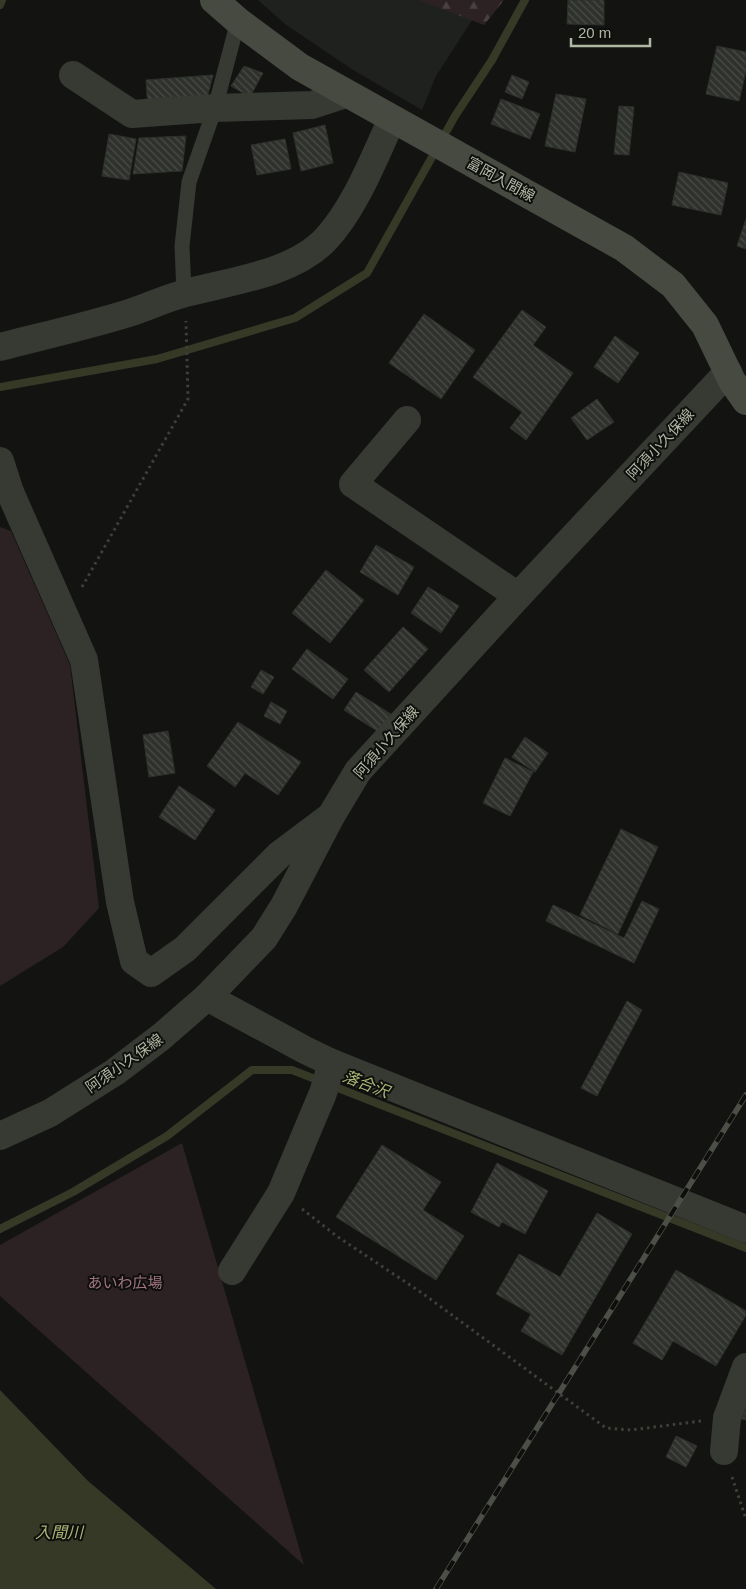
<svg xmlns="http://www.w3.org/2000/svg" width="746" height="1589" viewBox="0 0 746 1589" font-family="Helvetica,'Noto Sans JP',sans-serif">
  <style>
    .built { fill: #1f211e }
    .forest { fill: url(#forest-firs) }
    .park { fill: #2c2224 }
    .water { fill: #373927 }
    .lines { fill: none; stroke-linecap: round; stroke-linejoin: round }
    .stream { stroke: #373927; stroke-width: 8 }
    .building { fill: url(#building-back-hatch); stroke: #2d302c }
    .path { stroke: #3d4139; stroke-width: 3; stroke-dasharray: 2.5 4; stroke-linecap: butt }
    .service { stroke: #363a33; stroke-width: 15 }
    .minor { stroke: #363a33; stroke-width: 28 }
    .tertiary { stroke: #363a33; stroke-width: 28 }
    .secondary { stroke: #464a41; stroke-width: 28 }
    .rail-casing { stroke: #4b4f46; stroke-width: 5.5 }
    .rail { stroke: #0e0f0d; stroke-width: 4; stroke-dasharray: 11; stroke-linecap: butt }
    .labels { text-anchor: middle; dominant-baseline: central; stroke-width: 4; stroke-linejoin: round; paint-order: stroke }
    .street-label { font-size: 15px; fill: #afb6a2; stroke: #0e0f0d }
    .park-label { font-size: 15px; fill: #a37782; stroke: #0e0f0d }
    .water-label { font-size: 16px; font-style: italic; fill: #abb575; stroke: #0e0f0d }
  </style>
  <defs>
    <pattern id="forest-firs" width="22" height="20" patternUnits="userSpaceOnUse" patternTransform="scale(1.25)"><rect width="22" height="20" fill="#2c2224"/><path d="M5 1l3.5 6h-7zM16 11l3.5 6h-7z" fill="#484041"/></pattern>
    <pattern id="building-back-hatch" width="6" height="6" patternUnits="userSpaceOnUse" patternTransform="scale(1.25)"><rect width="6" height="6" fill="#2e312c"/><path d="M-1 5l2 2M0 0l6 6M5-1l2 2" fill="none" stroke="#4a4d47"/></pattern>
  </defs>
  <rect width="100%" height="100%" fill="#131412"/>
  <!-- built -->
  <path class="built" d="M258,0H485L436,76L422,110L353,70L285,24Z"/>
  <!-- forest -->
  <path class="forest" d="M419,0H504L484,25Z"/>
  <!-- park -->
  <g class="park">
    <path d="M0,527L11,531L70,665L99,908L63,947L0,986Z"/>
    <path d="M182,1143L304,1565L0,1296V1245Z"/>
  </g>
  <!-- water -->
  <path class="water" d="M0,1390L88,1481L216,1589H0Z"/>
  <g class="lines">
    <!-- stream -->
    <g class="stream">
      <path d="M0,5L2,0"/>
      <path d="M0,387L157,359L295,318L367,273L455,116L492,60L525,0"/>
      <path d="M0,1229L73,1192L167,1136L252,1070H292L746,1248"/>
    </g>
  </g>
  <!-- building -->
  <g class="building">
    <path d="M568,0H604V25L567,24Z"/>
    <path d="M717,46L746,52V71L739,101L706,94Z"/>
    <path d="M244,66L263,73L250,97L231,86Z"/>
    <path d="M213,75L205,105L148,109L146,80Z"/>
    <path d="M512,75L529,82L522,99L505,92Z"/>
    <path d="M556,94L586,99L575,152L545,146Z"/>
    <path d="M501,99L540,114L530,139L491,124Z"/>
    <path d="M619,106L634,107L629,155L614,154Z"/>
    <path d="M325,125L333,163L301,171L293,133Z"/>
    <path d="M109,134L136,139L129,180L102,176Z"/>
    <path d="M186,136L182,171L133,174L139,138Z"/>
    <path d="M285,139L291,169L257,175L251,145Z"/>
    <path d="M679,172L728,183L721,215L672,205Z"/>
    <path d="M746,219V249L737,246Z"/>
    <path d="M522,310L546,327L533,345L573,373L526,440L510,428L522,412L473,377Z"/>
    <path d="M424,314L475,350L441,399L389,363Z"/>
    <path d="M615,336L639,353L618,383L594,367Z"/>
    <path d="M597,399L614,422L587,440L571,418Z"/>
    <path d="M376,545L414,567L398,595L360,572Z"/>
    <path d="M326,570L364,600L330,643L292,613Z"/>
    <path d="M428,587L459,606L441,633L411,613Z"/>
    <path d="M403,627L428,649L389,692L364,670Z"/>
    <path d="M307,649L348,679L333,699L292,669Z"/>
    <path d="M261,670L274,677L263,694L251,687Z"/>
    <path d="M356,692L391,714L379,732L344,710Z"/>
    <path d="M271,702L287,711L280,724L264,716Z"/>
    <path d="M238,722L301,762L278,795L245,773L235,787L207,766Z"/>
    <path d="M168,731L175,773L149,777L143,735Z"/>
    <path d="M525,737L548,753L535,772L512,757Z"/>
    <path d="M505,758L533,772L510,816L483,803Z"/>
    <path d="M179,786L215,810L195,840L159,817Z"/>
    <path d="M621,829L658,847L618,934L580,915Z"/>
    <path d="M642,901L659,909L634,963L546,921L553,905L624,938Z"/>
    <path d="M627,1001L642,1010L597,1096L581,1088Z"/>
    <path d="M382,1145L441,1182L423,1210L464,1236L436,1280L336,1217Z"/>
    <path d="M497,1163L548,1191L525,1234L502,1222L499,1227L471,1212Z"/>
    <path d="M597,1213L632,1234L562,1355L521,1331L531,1314L496,1294L519,1254L560,1277Z"/>
    <path d="M676,1270L746,1311V1315L716,1366L673,1341L662,1360L633,1343Z"/>
    <path d="M746,1407V1420L742,1419Z"/>
    <path d="M676,1436L697,1446L686,1467L666,1457Z"/>
  </g>
  <g class="lines">
    <!-- path -->
    <g class="path">
      <path d="M82,587L188,399L186,321"/>
      <path d="M302,1209L338,1237L422,1293L606,1428L631,1430L701,1421"/>
      <path d="M732,1477L746,1519"/>
    </g>
    <!-- service -->
    <path class="service" d="M184,293L182,246L189,182L215,108L238,21"/>
    <!-- minor -->
    <g class="minor">
      <path d="M73,75L132,114L215,108L312,105L346,94"/>
      <path d="M0,347C43,336 87,326 129,313C148,307 166,298 186,293C231,281 293,274 326,239C355,208 374,158 392,119"/>
      <path d="M407,420L353,484L518,596"/>
      <path d="M0,461L10,492L84,660L120,902L134,961L151,973L185,949L279,855L331,816L358,771L518,596L728,372"/>
      <path d="M207,997L305,1050L332,1063L746,1229"/>
      <path d="M232,1271L281,1193L323,1093L332,1063"/>
      <path d="M724,1451L727,1418L746,1367"/>
    </g>
    <!-- tertiary -->
    <path class="tertiary" d="M0,1136L50,1113L115,1072L161,1037L207,997L264,938L284,906L331,816"/>
    <!-- secondary -->
    <path class="secondary" d="M214,0L238,21L300,67L624,248L673,285L705,325L732,381L746,401"/>
    <!-- rail casing -->
    <g class="rail-casing">
      <path id="rail" d="M436,1589L746,1095"/>
    </g>
    <!-- rail -->
    <use href="#rail" class="rail"/>
  </g>
  <g class="labels">
    <!-- street labels -->
    <g class="street-label">
      <text transform="translate(501 179) rotate(29)">富岡入間線</text>
      <text transform="translate(660 444) rotate(-47)">阿須小久保線</text>
      <text transform="translate(386 742) rotate(-49)">阿須小久保線</text>
      <text transform="translate(124 1063) rotate(-35)">阿須小久保線</text>
    </g>
    <!-- park labels -->
    <g class="park-label">
      <text x="125" y="1282">あいわ広場</text>
    </g>
    <!-- water labels -->
    <g class="water-label">
      <text transform="translate(366 1084) rotate(21)">落合沢</text>
      <text x="59" y="1532">入間川</text>
    </g>
  </g>
  <!-- scale -->
  <path d="M571 38v8h79v-8" fill="none" stroke="#afb6a2" stroke-width="2.5"/>
  <text x="578" y="38" font-size="15" fill="#afb6a2" stroke="#0e0f0d" stroke-width="4" paint-order="stroke">20 m</text>
</svg>
